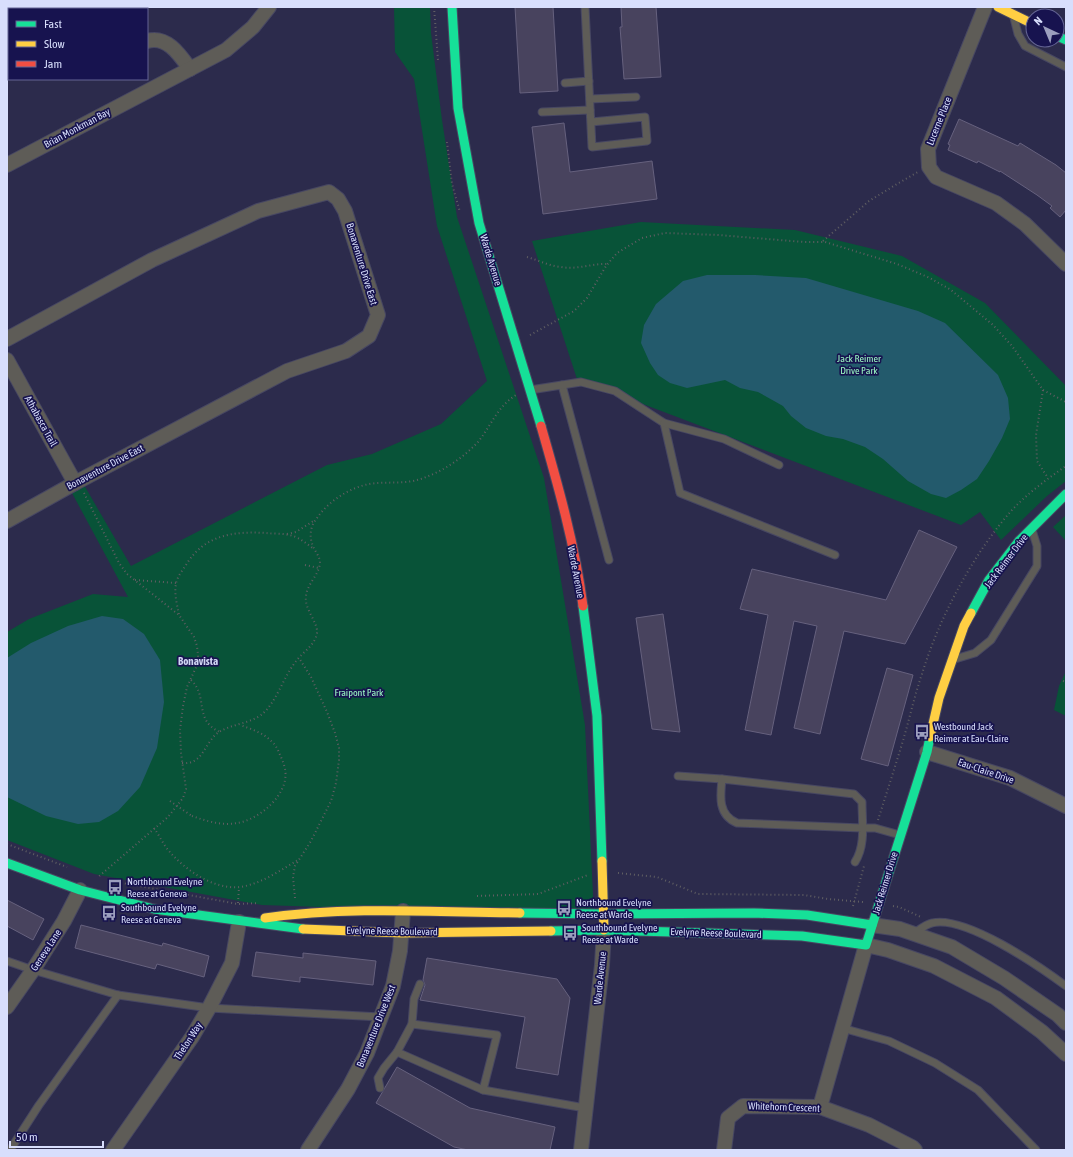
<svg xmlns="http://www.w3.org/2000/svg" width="1073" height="1157" viewBox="0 0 1073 1157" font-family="'Asap Condensed',sans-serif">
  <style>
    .green { fill: #085338 }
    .water { fill: #235a6c }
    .building { fill: #48435e; stroke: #66617e }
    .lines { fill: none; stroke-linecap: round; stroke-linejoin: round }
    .lane-casing { stroke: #474762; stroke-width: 9 }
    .street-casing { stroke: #474762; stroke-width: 16 }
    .fast-casing { stroke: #474762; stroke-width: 11 }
    .slow-casing { stroke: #474762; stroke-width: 11 }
    .jam-casing { stroke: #474762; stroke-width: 11 }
    .path { stroke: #5f5e62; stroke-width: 2; stroke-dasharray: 1 3; stroke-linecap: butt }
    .lane { stroke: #5e5c57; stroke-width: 7 }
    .street { stroke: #5e5c57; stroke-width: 14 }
    .fast { stroke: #16e098; stroke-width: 9 }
    .slow { stroke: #ffcf43; stroke-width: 9 }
    .jam { stroke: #f24e42; stroke-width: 9 }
    .path-bridge { stroke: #5f5e62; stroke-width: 2; stroke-dasharray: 1 3; stroke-linecap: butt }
    .labels { text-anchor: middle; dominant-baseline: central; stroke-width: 3.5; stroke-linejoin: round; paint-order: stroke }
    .street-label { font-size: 10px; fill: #d8defc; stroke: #17134f }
    .park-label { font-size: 10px; fill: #9bf9c3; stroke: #17134f }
    .poi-label { font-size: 10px; fill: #d8defc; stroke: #17134f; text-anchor: start }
    .neighbourhood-label { font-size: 11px; font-weight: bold; fill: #d0d5f3; stroke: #17134f }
  </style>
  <rect width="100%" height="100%" fill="#2c2b4c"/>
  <!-- green -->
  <g class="green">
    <path d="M394,7H430L431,33L442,120L457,217L544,478L585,725L594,916L262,905L94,874L7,840V632L29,619L93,594L128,597L72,493L84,485L131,566L327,465L372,454L441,424L487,381L437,226L414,79L395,52Z"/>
    <path d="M641,222L795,230L902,256L985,303L1066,386V481L1047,496L1001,540L980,512L961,525L577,379L532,241Z"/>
    <path d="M1066,515V541L1053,527Z"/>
    <path d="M1066,671V716L1054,710L1059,686Z"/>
  </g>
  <!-- water -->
  <g class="water">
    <path d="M707,275H755L806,278L918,311L945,323L998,375L1008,398L1010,419L1002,438L989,461L977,479L961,490L946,498L931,494L908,481L883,459L865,447L843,439L826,436L806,428L791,416L783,406L758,392L740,388L725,380L687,388L670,383L658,375L650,363L641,343L644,325L656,304L683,281Z"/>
    <path d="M102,616L123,619L144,634L160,660L164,702L157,748L140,787L118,811L99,822L78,824L46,816L7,797V658L31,643L68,626Z"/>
  </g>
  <!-- building -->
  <g class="building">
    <path d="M515,7H553L558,91L520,93Z"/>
    <path d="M621,7H656L661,77L624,79L620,27H622Z"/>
    <path d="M959,119L1018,146L1020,143L1056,165L1066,173V210L1060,217L1050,208L1052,206L1037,195L1000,171V172L978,161L977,163L948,150L950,145L948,144Z"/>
    <path d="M564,123L570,172L652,161L657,199L543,214L532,127Z"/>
    <path d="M919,530L957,547L905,644L844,631L820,734L794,728L817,626L794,621L771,735L745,730L768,615L740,609L752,569L886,600Z"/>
    <path d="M663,614L680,732L652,729L636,618Z"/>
    <path d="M887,668L913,675L888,766L861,759Z"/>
    <path d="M7,900L44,919L33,940L7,926Z"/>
    <path d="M81,925L162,946L163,943L209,956L204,977L157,964L155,969L75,948Z"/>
    <path d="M256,952L303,958V953L376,961L373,985L300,977V982L252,976Z"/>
    <path d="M427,958L557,979L570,998L558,1075L516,1068L525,1017L420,1000L425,985L423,980Z"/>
    <path d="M397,1067L470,1108L555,1127L550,1150H468L454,1147L376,1103Z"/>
  </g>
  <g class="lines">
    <!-- lane casing -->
    <g class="lane-casing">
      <g id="lane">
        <path d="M585,7L592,147L647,141L645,117L591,122"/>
        <path d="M1014,18L1018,34L1025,46L1066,67"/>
        <path d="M565,83L589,81"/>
        <path d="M590,99L636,97"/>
        <path d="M542,112L590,110"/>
        <path d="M562,385L609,560"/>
        <path d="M530,390L581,382L615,391L664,423L680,493L835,555"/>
        <path d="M664,423L724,439L779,465"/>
        <path d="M955,659L975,653L991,640L1037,566V546L1032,530"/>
        <path d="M678,776L722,779"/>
        <path d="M855,862C866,845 862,822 862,802L854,794L722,779C720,797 718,815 737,823L862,828H875L900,835"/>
        <path d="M913,934C919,930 926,924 932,923C965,915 1039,966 1066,986"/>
        <path d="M7,961L33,970L118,995L209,1008L381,1017"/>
        <path d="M412,1024L497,1035L483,1090"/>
        <path d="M842,1028L889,1041L935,1063L978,1090L1036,1150"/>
        <path d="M397,1052L483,1090L585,1108"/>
        <path d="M380,1088L378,1078L384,1068L397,1052L412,1024L414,999L420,984"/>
        <path d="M10,1150L39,1105L118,995"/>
      </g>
    </g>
    <!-- street casing -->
    <g class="street-casing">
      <g id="street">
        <path d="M985,7L928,149L929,167L936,177L996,203L1025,224L1066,264"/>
        <path d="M147,41C167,35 180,55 190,69"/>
        <path d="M7,165L226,50L253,27L269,7"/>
        <path d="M7,339L152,260L258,211L329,192L338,199L345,211L378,315L369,336L346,351L287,371L75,483L7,521"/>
        <path d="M7,360L75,483"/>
        <path d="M927,752L1010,778L1066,806"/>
        <path d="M872,925L900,929L952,947L1004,978L1058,1015L1066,1023"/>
        <path d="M7,1007L33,970L64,921L80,890"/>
        <path d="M820,1107L866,945L888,950L934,966L996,998L1042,1032L1066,1054"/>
        <path d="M113,1150L192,1037L209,1008L232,963L239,922"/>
        <path d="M308,1150L348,1089L367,1053L393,986L400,951L403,911"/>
        <path d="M581,1150L602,965L604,930"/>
        <path d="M724,1150L728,1118L743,1106L820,1107L869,1125L912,1147L915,1150"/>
      </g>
    </g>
    <!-- fast casing -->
    <g class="fast-casing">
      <g id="fast">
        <path d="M452,7L458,108L479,223L541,426"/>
        <path d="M1057,36L1066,40"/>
        <path d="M583,606L597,716L602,861"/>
        <path d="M971,613L989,580L1019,541L1066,494"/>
        <path d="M7,863L80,890L154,909L303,929"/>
        <path d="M520,913L604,914L754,913L807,915L872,925"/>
        <path d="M551,931L604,930L802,936L866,945L927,752L930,737"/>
      </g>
    </g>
    <!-- slow casing -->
    <g class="slow-casing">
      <g id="slow">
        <path d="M998,7L1033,24"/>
        <path d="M930,737L939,698L964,626L971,613"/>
        <path d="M602,861L604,930"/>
        <path d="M265,918C349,906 435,912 520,913"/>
        <path d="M303,929L402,933L551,931"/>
      </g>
    </g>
    <!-- jam casing -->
    <g class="jam-casing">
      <path id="jam" d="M541,426C558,485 575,545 583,606"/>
    </g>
    <!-- path -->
    <g class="path">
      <path d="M434,7L438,60"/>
      <path d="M447,142L452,184L460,212"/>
      <path d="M823,241L869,201L897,184L918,172"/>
      <path d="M527,257C538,260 549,266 561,267C577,270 593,263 609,264"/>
      <path d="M530,335L574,311L587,298L606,266L617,253L642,238L665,233L718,235L804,242H825L897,264L930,278L951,290L993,325L1012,346L1043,390L1036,435L1037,461L1048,478"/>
      <path d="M1043,390L1066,402"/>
      <path d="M84,493L119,563L127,574L179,615L194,637L197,646L198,655V663L187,687L183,706L180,730L181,753L186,789L183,798L168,817L97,878"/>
      <path d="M287,534L296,532L315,520"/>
      <path d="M305,565L319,568"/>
      <path d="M135,580L176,583"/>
      <path d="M179,614C177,605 174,593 176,584C177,577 182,571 186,565C204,535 233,531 266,533C274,534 284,533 293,536C300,538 307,544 314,549"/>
      <path d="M191,680C209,697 193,720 220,732"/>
      <path d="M1063,681L1066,682"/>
      <path d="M182,763C204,765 204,742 219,732C232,724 248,724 261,715C276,704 284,675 297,660C304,651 315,645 317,633C318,622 304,609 306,596C307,584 319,575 320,563C320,556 315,552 313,546C309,537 310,526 317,518C330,499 355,484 378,483C394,482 410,484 426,477C445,470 464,457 478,442C491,426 497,407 516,395"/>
      <path d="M192,816C206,821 222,826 237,823C259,820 290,794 285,769C284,764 282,759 280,755C278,750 276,745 272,742C264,733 251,729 240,725"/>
      <path d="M878,820C886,795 894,770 902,744C909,721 914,697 922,674C939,618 973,554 1012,510C1028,493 1047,479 1066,466"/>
      <path d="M154,828C159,835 163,844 169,851C185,870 214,890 240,887C261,884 281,870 298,860"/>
      <path d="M7,844L67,867"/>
      <path d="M618,873L657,877L698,894L804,895L828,899L863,902"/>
      <path d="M117,882L238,904L259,903"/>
      <path d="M477,896L538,894L588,875"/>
      <path d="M295,898L293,877L295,866L311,841L331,801L336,783L339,760V748L335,733L327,712L311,677L299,658"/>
      <path d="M238,903L239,887"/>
      <path d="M853,906L864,866"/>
      <path d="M893,906L899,907L921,917"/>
    </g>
    <!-- lane -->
    <use href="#lane" class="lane"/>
    <!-- street -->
    <use href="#street" class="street"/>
    <!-- fast -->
    <use href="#fast" class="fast"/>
    <!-- slow -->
    <use href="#slow" class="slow"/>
    <!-- jam -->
    <use href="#jam" class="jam"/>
    <!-- path-bridge -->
    <path class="path-bridge" d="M170,801L192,816"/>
  </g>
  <!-- icons -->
  <defs>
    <g id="bus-bare" transform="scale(1.2)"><path d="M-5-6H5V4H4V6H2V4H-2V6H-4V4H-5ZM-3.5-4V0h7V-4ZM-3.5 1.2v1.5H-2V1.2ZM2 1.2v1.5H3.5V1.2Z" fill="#9c9fbe" stroke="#17134f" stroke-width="2.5" paint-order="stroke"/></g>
  </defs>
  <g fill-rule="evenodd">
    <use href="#bus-bare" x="922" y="732"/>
    <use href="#bus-bare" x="115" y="887"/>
    <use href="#bus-bare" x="564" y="908"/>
    <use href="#bus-bare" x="109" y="913"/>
    <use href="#bus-bare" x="570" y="933"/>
  </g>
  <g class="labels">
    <!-- street labels -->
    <g class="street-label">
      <text transform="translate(939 121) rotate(-68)">Lucerne Place</text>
      <text transform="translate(77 128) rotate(-28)">Brian Monkman Bay</text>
      <text transform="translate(491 260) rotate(73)">Warde Avenue</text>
      <text transform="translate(362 264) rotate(73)">Bonaventure Drive East</text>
      <text transform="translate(41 421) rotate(61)">Athabasca Trail</text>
      <text transform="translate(105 467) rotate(-28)">Bonaventure Drive East</text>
      <text transform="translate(1006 561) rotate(-53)">Jack Reimer Drive</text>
      <text transform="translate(576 572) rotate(79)">Warde Avenue</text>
      <text transform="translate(986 771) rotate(19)">Eau-Claire Drive</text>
      <text transform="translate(885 883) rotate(-73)">Jack Reimer Drive</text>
      <text transform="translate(392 931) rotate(1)">Evelyne Reese Boulevard</text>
      <text transform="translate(716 933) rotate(2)">Evelyne Reese Boulevard</text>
      <text transform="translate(46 950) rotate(-57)">Geneva Lane</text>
      <text transform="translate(600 978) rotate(-84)">Warde Avenue</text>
      <text transform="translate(376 1026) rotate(-68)">Bonaventure Drive West</text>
      <text transform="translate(188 1041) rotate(-57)">Thelon Way</text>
      <text transform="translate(784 1107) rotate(2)">Whitehorn Crescent</text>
    </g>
    <!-- park labels -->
    <g class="park-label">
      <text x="859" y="358">Jack Reimer<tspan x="859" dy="12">Drive Park</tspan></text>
      <text x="359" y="692">Fraipont Park</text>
    </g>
    <!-- poi labels -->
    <g class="poi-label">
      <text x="934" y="726">Westbound Jack<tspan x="934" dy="12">Reimer at Eau-Claire</tspan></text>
      <text x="127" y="881">Northbound Evelyne<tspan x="127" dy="12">Reese at Geneva</tspan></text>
      <text x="576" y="902">Northbound Evelyne<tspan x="576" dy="12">Reese at Warde</tspan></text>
      <text x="121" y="907">Southbound Evelyne<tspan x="121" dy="12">Reese at Geneva</tspan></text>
      <text x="582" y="927">Southbound Evelyne<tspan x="582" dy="12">Reese at Warde</tspan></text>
    </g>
    <!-- neighbourhood labels -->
    <g class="neighbourhood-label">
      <text x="198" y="661">Bonavista</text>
    </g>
  </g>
  <!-- border -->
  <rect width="1073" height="1157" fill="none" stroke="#d8defc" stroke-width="16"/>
  <!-- legend -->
  <rect x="8" y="8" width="140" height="72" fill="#17134f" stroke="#646494"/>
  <rect x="16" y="21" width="20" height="6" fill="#16e098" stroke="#646494"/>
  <text x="44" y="28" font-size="12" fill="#d8defc">Fast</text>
  <rect x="16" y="41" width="20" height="6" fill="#ffcf43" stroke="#646494"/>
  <text x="44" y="48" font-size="12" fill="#d8defc">Slow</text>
  <rect x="16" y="61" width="20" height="6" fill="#f24e42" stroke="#646494"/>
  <text x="44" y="68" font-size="12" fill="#d8defc">Jam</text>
  <!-- north arrow -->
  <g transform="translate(1045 28) rotate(316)"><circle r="19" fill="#17134f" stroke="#646494"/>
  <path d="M0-3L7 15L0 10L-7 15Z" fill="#9c9fbe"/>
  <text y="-6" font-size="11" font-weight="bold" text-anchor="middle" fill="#d8defc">N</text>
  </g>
  <!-- scale -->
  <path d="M10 1141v6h93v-6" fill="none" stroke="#d8defc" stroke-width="2"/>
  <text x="16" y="1141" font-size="12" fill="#d8defc" stroke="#17134f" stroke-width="3" paint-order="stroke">50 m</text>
</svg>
